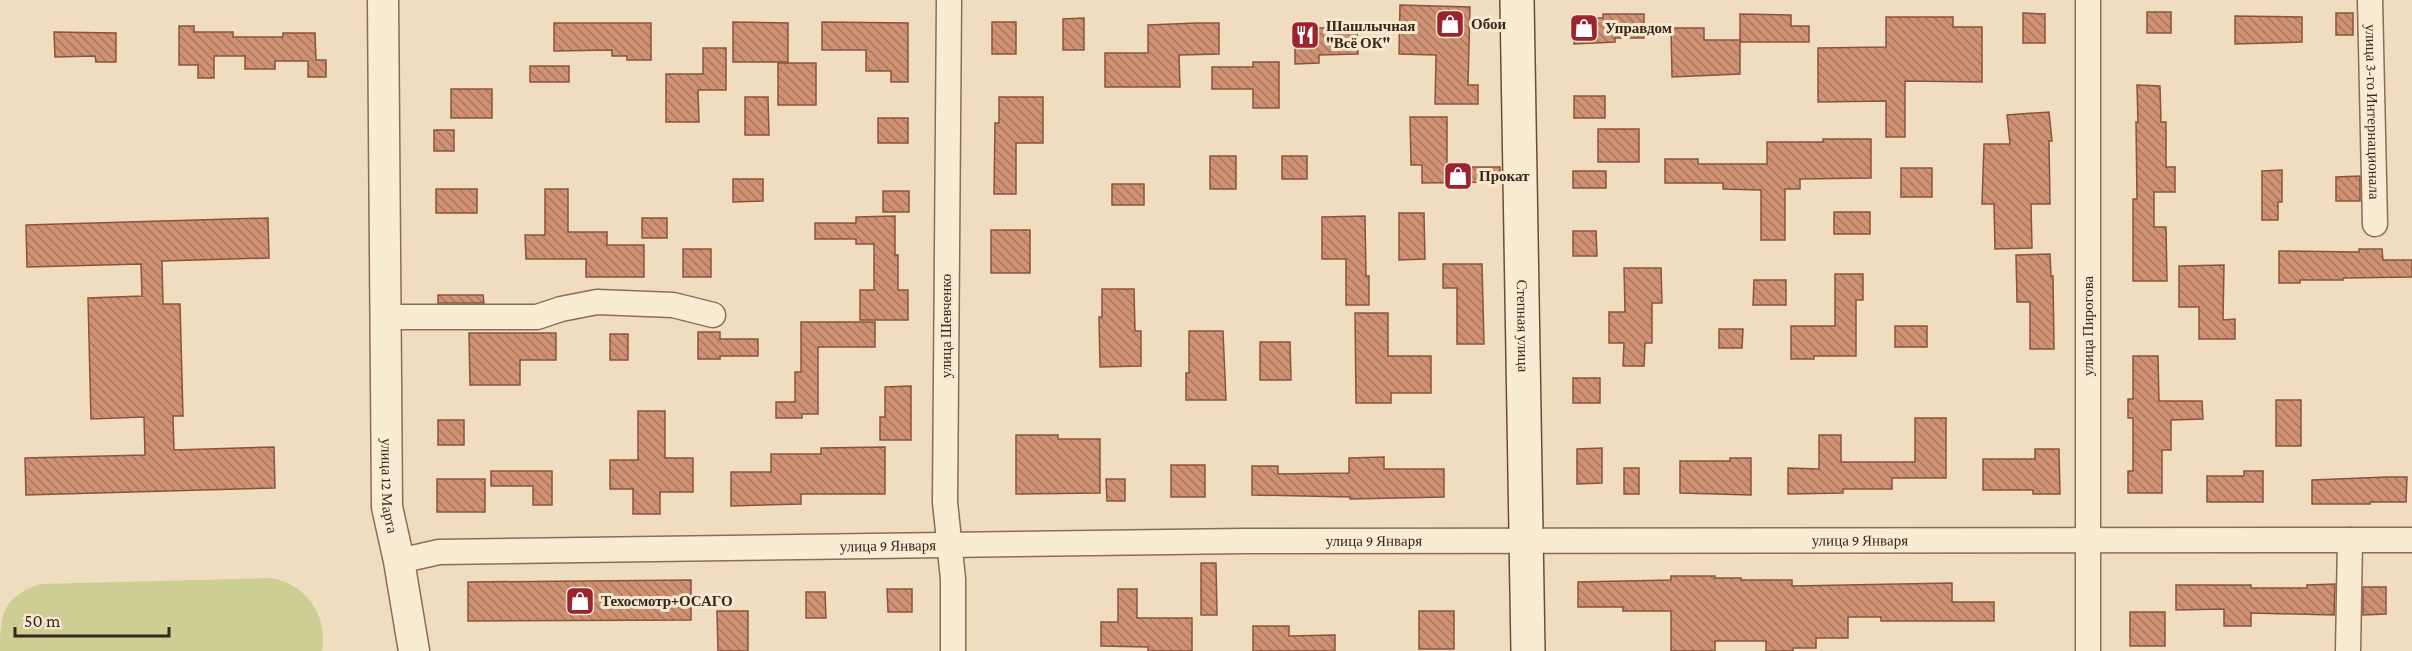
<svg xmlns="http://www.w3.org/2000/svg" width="2412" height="651" viewBox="0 0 2412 651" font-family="'Crimson Pro',serif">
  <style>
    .green { fill: #cdce93 }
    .building { fill: url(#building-back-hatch); stroke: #8a543c; stroke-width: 1.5 }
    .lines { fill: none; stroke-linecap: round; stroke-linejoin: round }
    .minor-casing { stroke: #8a6d57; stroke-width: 27 }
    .tertiary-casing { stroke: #8a6d57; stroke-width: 33 }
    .secondary-casing { stroke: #6b4e3a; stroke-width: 36 }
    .minor { stroke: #faebd3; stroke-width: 24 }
    .tertiary { stroke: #faebd3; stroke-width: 30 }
    .secondary { stroke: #faebd3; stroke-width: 33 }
    .labels { text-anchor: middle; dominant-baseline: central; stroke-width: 6; stroke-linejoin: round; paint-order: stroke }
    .poi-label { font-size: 15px; font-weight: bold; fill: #38271c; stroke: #f7e8d0; text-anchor: start }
    .street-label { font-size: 15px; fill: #38271c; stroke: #f7e8d0 }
  </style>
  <defs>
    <pattern id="building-back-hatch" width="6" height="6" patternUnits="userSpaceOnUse" patternTransform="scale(1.5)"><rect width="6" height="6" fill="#d09274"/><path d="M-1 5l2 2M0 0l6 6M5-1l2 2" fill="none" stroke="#aa775e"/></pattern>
  </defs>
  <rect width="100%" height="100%" fill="#f0ddc0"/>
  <!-- green -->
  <path class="green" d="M271,578C306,584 328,615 322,651H0C0,615 2,597 40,584Z"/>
  <!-- building -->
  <g class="building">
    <path d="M1400,5L1470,7L1468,85H1478V104H1435L1436,55L1399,54Z"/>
    <rect x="2147" y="12" width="24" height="21"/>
    <path d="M2023,13L2045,14V43H2023Z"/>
    <rect x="2336" y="13" width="17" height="22"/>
    <path d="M1603,14H1644V38H1615V42L1574,44V18H1603Z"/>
    <path d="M1740,14L1791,15V26H1809V42H1740Z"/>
    <path d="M2235,16L2302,17V42L2235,44Z"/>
    <path d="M1886,17H1953V27H1982V82L1905,81V137H1886V101L1818,102V48L1886,47Z"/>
    <path d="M1084,18V50H1063V19Z"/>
    <path d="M733,22L788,23V62H733Z"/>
    <path d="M822,22L908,23V82H891V71H866V50H822Z"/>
    <rect x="992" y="22" width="24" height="32"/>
    <path d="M554,23H651V60H627V56H612V50L554,51Z"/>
    <path d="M1197,23H1219V54L1179,55L1180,87H1105V53H1148V25Z"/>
    <path d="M179,26H194V32H233V37H283V33H315L316,60H326V77H308V61H275V69H245V56H214V78H198V65H179Z"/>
    <path d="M1341,26H1357L1358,54L1319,55V63L1295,64V28H1341Z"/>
    <path d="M1671,28H1704V40H1740V74L1672,77Z"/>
    <path d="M54,32L116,33V62H96L95,56L55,57Z"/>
    <path d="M703,48H726V90H698L699,122H666V74H703Z"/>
    <path d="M1253,62H1279V108H1253V89H1212V67H1253Z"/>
    <rect x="778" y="63" width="38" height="42"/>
    <rect x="530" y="66" width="39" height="16"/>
    <path d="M2137,85L2160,86L2161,122H2166V167H2175V192H2154V227H2166L2167,281H2133V199H2137L2136,122H2138Z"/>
    <rect x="451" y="89" width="41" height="29"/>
    <rect x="1574" y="96" width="31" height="22"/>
    <path d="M745,97H768L769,135H745Z"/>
    <path d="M999,97H1043V143H1016V194H994L995,123H999Z"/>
    <path d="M2049,112L2052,141H2049L2050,204H2031L2032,248L1995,249L1994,204H1982L1984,144H2010L2007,115Z"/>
    <path d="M1410,117H1447V167H1500V182L1422,183V165H1411Z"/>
    <rect x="878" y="118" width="30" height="25"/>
    <rect x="1598" y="129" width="41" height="33"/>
    <rect x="434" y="130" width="20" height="21"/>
    <path d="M1823,139H1871V178L1800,179V189H1785V240H1761V190L1723,189V183H1665V159H1698V164H1767V142H1823Z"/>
    <rect x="1210" y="156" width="26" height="33"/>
    <rect x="1282" y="156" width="25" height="23"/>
    <rect x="1901" y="168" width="31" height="29"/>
    <path d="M2282,170V202H2278V220H2262V171Z"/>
    <rect x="1573" y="171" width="33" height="17"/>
    <path d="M2360,176V201H2336V177Z"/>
    <path d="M733,179H763V201L733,202Z"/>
    <rect x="1112" y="184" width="32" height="21"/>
    <rect x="436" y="189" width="41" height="24"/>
    <path d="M545,189H568V232H607V245H644V277H586V259H526L525,235H545Z"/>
    <rect x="883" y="191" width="26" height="21"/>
    <rect x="1834" y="212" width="36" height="22"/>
    <path d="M1399,213H1424L1425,259L1399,260Z"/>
    <path d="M895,216V255H898V290H908V320H860V290H874V244H856V239H815V223H856V217Z"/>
    <path d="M1365,216L1366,276H1369V305H1346V259H1322V217Z"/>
    <path d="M268,218L269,258L162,261L163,304H180L183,416H173L174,450L274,447L275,488L26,495L25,458L145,455L144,417L91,419L88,298L142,296L141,264L27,267L26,225Z"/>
    <rect x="642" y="218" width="25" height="20"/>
    <rect x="991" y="230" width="39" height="43"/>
    <path d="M1573,231H1596L1597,256H1573Z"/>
    <rect x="683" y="249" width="28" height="28"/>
    <path d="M2359,249H2382L2383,260H2412V277L2343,278V280H2300V283H2279V251L2359,252Z"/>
    <path d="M2050,254L2051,276H2053L2054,349H2030V302H2017L2016,255Z"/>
    <path d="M1443,264H1482L1484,344H1457V288H1443Z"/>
    <path d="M2224,265L2223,320L2235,319V339H2199V307H2179V266Z"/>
    <path d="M1624,268H1661L1662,303H1652V343H1645L1644,366H1623L1624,343H1609V312H1625Z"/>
    <path d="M1835,274H1863V300H1856V356H1814V359H1791V326H1835Z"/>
    <path d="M1754,280H1786V305H1753Z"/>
    <path d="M1102,289H1134L1135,331H1141V366L1100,367L1099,317H1102Z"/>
    <path d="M438,295H483L484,303H438Z"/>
    <path d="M1355,313H1388V356H1431V393H1391V403H1356Z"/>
    <path d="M801,322H875V347H818V414H802V418H776V402H795V372H801Z"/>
    <rect x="1895" y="326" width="32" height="21"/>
    <path d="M1719,329H1743L1742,348H1719Z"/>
    <path d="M1189,331H1223L1226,400H1186V373H1189Z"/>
    <path d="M698,332H720V339H758V356H720V359H698Z"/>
    <path d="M469,333H556V360H520V385H470Z"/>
    <rect x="610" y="334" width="18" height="26"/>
    <path d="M1260,342H1290L1291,380H1260Z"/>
    <path d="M2133,356H2158L2159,401H2202L2203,419L2171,420V450H2162V493H2128V471H2133V418H2128V399H2133Z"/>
    <rect x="1573" y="378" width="27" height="25"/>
    <path d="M911,386V440H880V417H885V387Z"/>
    <rect x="2276" y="400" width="25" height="46"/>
    <path d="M638,411H665V458H693V492H660V514H633V489H610V460H638Z"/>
    <path d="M1915,418H1946V478H1892V489H1843V493L1788,494V468L1819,469V435H1841V462H1915Z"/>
    <rect x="438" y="420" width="26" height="25"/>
    <path d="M1016,435H1058V439H1100V493L1016,494Z"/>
    <path d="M885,447V494H801V504L731,506V472H771V454H821V448Z"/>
    <path d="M1602,448V483L1577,484V449Z"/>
    <path d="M2035,449H2059L2060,494H2033V490H1983V459H2035Z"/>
    <path d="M1384,457V469H1444V497L1350,499V497L1252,495V466H1278V474L1349,473V458Z"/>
    <path d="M1730,458H1751V495L1680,493V461H1730Z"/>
    <rect x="1171" y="465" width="34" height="32"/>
    <rect x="1624" y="468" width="15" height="26"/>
    <path d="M491,471H552V505H533V486H491Z"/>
    <path d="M2244,471H2263V502H2207V476H2244Z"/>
    <path d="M2387,477H2407L2406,502H2370V504H2312V480Z"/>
    <rect x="437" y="479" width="48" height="33"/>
    <path d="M1106,479H1125V501H1107Z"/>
    <path d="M1201,563H1216L1217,615H1201Z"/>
    <path d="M1671,576H1715V578H1741V580H1792V586L1952,583V602H1994V621H1881V617H1848V638H1816V648H1793V651H1766V641H1715V651H1671V611H1623V607H1578V582L1671,580Z"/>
    <path d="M691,580V620L468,621V582Z"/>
    <path d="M2335,584L2334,615L2251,613V626H2224V609L2176,610V585H2251V588H2307V585Z"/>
    <path d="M2363,587H2386V614L2363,615Z"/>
    <path d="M887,589H912V612H888Z"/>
    <path d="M1118,589H1137V618H1192V651H1148V647L1101,646V622H1118Z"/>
    <path d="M806,592H825L826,618H806Z"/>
    <path d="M717,611H748V651H718Z"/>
    <rect x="1419" y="611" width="35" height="38"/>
    <rect x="2130" y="612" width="35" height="34"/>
    <path d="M1253,626H1289V636L1335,635V651H1253Z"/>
  </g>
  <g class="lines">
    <!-- minor casing -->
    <g class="minor-casing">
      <g id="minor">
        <path d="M949,0L945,502L953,579V651"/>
        <path d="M2088,0V651"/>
        <path id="s1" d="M2370,0L2375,224"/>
        <path d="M385,317H537L561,309L597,302L673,305L713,315"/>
        <path id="s2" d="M399,561L439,552L1244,541L2412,540"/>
        <path d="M2348,651L2350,540"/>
      </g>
    </g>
    <!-- tertiary casing -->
    <g class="tertiary-casing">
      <g id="tertiary">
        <path id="s3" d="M383,0L387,507L399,561L414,651"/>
      </g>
    </g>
    <!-- secondary casing -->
    <g class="secondary-casing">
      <g id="secondary">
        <path id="s4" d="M1517,0L1528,651"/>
      </g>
    </g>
    <!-- minor -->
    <use href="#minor" class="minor"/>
    <!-- tertiary -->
    <use href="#tertiary" class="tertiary"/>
    <!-- secondary -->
    <use href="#secondary" class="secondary"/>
  </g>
  <!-- icons -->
  <defs>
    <g id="shop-square" transform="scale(1.5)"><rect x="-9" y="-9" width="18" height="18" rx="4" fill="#9b2430" stroke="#f7e8d0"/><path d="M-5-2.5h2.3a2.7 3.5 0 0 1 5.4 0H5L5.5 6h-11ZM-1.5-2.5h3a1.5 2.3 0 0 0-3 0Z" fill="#fff"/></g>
    <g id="restaurant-square" transform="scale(1.5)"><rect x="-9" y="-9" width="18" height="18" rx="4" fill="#9b2430" stroke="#f7e8d0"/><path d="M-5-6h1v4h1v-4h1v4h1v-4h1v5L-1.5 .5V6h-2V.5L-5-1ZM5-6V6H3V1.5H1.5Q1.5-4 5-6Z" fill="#fff"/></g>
  </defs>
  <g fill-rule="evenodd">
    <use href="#shop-square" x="1450" y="24"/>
    <use href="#shop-square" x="1584" y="28"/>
    <use href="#restaurant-square" x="1305" y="35"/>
    <use href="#shop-square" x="1458" y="176"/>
    <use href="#shop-square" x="580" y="601"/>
  </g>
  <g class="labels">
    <!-- poi labels -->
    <g class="poi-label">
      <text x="1471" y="24">Обои</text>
      <text x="1326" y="26">Шашлычная<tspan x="1326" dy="17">"Всё ОК"</tspan></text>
      <text x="1605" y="28">Управдом</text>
      <text x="1479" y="176">Прокат</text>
      <text x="601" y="601">Техосмотр+ОСАГО</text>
    </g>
    <!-- street labels -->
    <g class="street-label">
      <text stroke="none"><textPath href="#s1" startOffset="112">улица 3-го Интернационала</textPath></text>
      <text stroke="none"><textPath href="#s4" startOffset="326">Степная улица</textPath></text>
      <text transform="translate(946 326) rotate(-90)">улица Шевченко</text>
      <text transform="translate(2088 326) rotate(-90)">улица Пирогова</text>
      <text stroke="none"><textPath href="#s3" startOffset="486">улица 12 Марта</textPath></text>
      <text stroke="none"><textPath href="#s2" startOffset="1462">улица 9 Января</textPath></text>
      <text stroke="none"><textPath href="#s2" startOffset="976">улица 9 Января</textPath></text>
      <text stroke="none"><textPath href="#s2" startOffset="490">улица 9 Января</textPath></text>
    </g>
  </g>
  <!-- scale -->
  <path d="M15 627v9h154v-9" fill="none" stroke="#38271c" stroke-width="3"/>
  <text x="24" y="627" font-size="18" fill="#38271c" stroke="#f7e8d0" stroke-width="4.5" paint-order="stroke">50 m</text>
</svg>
